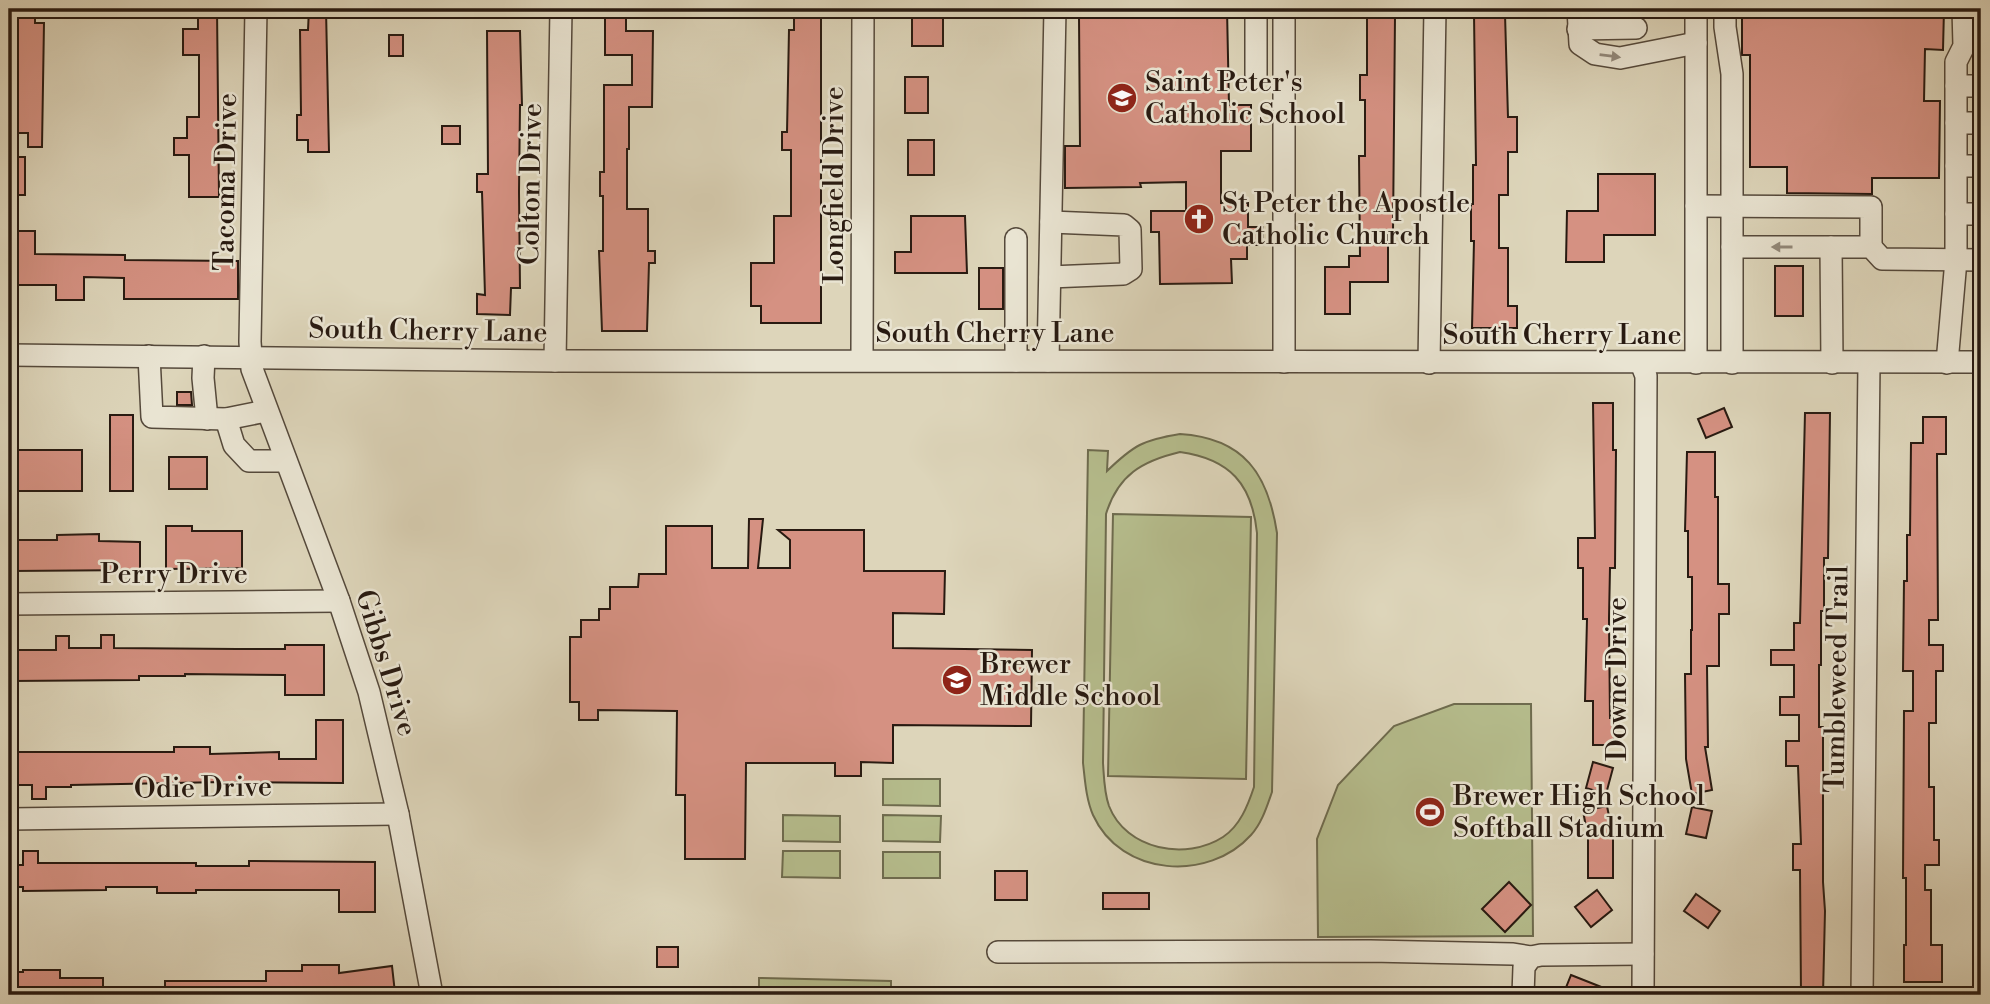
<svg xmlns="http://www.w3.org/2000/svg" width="1990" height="1004" viewBox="0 0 1990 1004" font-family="'Libre Bodoni',serif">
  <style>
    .green { fill: #b5bc8c; stroke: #6e6b4e; stroke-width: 2; fill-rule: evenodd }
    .building { fill: #d59182; stroke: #281a11; stroke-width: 2 }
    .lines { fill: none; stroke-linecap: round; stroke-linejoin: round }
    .minor-casing { stroke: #55493b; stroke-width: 24 }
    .minor { stroke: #e9e4d2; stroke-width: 21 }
    .oneway { fill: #92897b }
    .labels { text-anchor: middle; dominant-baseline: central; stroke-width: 5; stroke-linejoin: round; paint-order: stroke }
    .poi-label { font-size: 28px; fill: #281a11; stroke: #e9e4d2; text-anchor: start }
    .street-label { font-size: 28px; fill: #281a11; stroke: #e9e4d2 }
  </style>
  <rect width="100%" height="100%" fill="#ddd5ba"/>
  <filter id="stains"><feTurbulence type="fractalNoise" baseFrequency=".00286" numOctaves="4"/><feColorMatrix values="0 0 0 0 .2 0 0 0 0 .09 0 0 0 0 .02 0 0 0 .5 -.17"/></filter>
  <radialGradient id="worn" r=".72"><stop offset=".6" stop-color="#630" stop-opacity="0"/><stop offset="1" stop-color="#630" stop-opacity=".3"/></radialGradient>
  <!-- green -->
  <g class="green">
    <path d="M1180,434C1244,438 1268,474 1277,533L1272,792C1267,806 1262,823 1251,835C1209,882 1121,877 1093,815C1086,799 1085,780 1083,763L1088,450L1108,451L1107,471C1134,445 1143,440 1180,434ZM1180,452C1230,459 1252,484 1257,533L1254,787C1248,805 1240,826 1223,837C1186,861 1126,850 1109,806C1104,792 1104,777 1103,763L1106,514C1118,475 1142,461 1180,452Z"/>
    <path d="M1113,514L1251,517L1246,779L1108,776Z"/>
    <path d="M1454,704H1531L1533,936L1318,937L1317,839L1338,785L1394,726Z"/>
    <path d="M883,779H940V806L883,805Z"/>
    <path d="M783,815L840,816V842L783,841Z"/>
    <path d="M883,815L941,816L940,842L883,841Z"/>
    <path d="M783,851H840V878L782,877Z"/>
    <rect x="883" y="852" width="57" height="26"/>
    <path d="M759,978L891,981V995H759Z"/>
  </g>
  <!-- building -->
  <g class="building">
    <path d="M15,9H35V23H44L42,147H28V133H17V105H10V68H15Z"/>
    <path d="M198,9H217L219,197H189V155H174V138H187V117H199V55H183V29H198Z"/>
    <path d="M309,9H326L329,152H308V140H297V115H301L300,30H308Z"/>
    <path d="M605,9H626V31H653L652,107H629V149H627V209H648V251H655V263H649L647,331H602L599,251H603V196H600V172H604V85H632V55H605Z"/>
    <path d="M794,9H821V323H761V306H751V263H774V216H791V150H782V132H787L789,30H794Z"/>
    <path d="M1116,9H1227L1229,105H1251V151H1221V203H1248V227H1263V245H1247V259H1231L1232,283L1160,284L1159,232H1151V211H1186V182L1140,183L1141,187L1065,188V146H1080L1079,17H1116Z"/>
    <path d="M1742,9H1944L1943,50L1925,49L1924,101H1940L1939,178H1872V194L1787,193V167H1750V55H1742Z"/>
    <rect x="912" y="11" width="31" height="35"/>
    <path d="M1474,14H1505L1508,117H1517V152H1508V195H1499V248H1508V306H1517V328H1472L1474,241H1471V204H1473V165H1476Z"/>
    <path d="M1367,16H1395L1393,232H1388V282H1350V314H1325V267H1349V256H1360L1359,156H1365V100H1360V75H1367Z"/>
    <path d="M487,31H520L522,105H520L519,192L520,288H511L510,315L477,314V294L485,295L482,192H477V174H488Z"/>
    <rect x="389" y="35" width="14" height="21"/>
    <rect x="905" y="77" width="23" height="36"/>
    <rect x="442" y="126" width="18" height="18"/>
    <rect x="908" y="140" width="26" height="35"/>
    <rect x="9" y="157" width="16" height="38"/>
    <path d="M1598,174H1655V235H1604V262H1566L1567,211H1598Z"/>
    <path d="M911,216H965L967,273H895V252H911Z"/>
    <path d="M13,231H35V254L125,255V260L238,261V299H124V278L84,277V300H56V285H9V261H12Z"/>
    <rect x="1775" y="266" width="28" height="50"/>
    <rect x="979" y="268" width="24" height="41"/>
    <path d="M177,392H191L192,405H177Z"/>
    <path d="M1593,403H1613V450H1616L1615,568H1610L1609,619L1610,718H1614V745H1593V701H1585L1587,619H1583V568H1578V538H1595Z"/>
    <path d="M1724,408L1732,427L1706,438L1698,419Z"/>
    <path d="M1805,413H1830L1828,558H1824V611H1821V665H1819V727H1823V882L1825,911L1823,995H1801L1800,870H1793V844H1801L1798,766H1786V741H1799V715H1780V697H1794V665H1771V650H1794V623H1800Z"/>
    <rect x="110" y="415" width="23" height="76"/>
    <path d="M1923,417H1946V454H1937L1938,620H1929V645H1943V671H1936V723H1929V787H1934V840H1939V865H1925V890H1931V945H1942V982H1904V945H1906V878H1903L1904,711H1913V671H1903L1904,581H1907V535H1910L1911,443H1923Z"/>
    <rect x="9" y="450" width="73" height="41"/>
    <path d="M1687,452H1715V497H1718V584H1729V614H1719V666H1707L1708,747H1705L1712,790L1692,794L1686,759L1685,674H1691V630H1692V577H1688V531H1685Z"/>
    <rect x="169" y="457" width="38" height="32"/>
    <path d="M749,519H763L758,568H790V540L778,530H864V571H945L944,614L893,613V648L1032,650L1031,726L893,725V763L861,762V776H835V763H746L745,859H685V795H676L677,711L598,710V720H579V702H570V637H581V620H599V609H610V587H638L639,574H666V526H712V568H748Z"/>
    <path d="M166,526H192V531H242V568L166,569Z"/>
    <path d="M99,534V541L140,542V570L11,571V540H57V535Z"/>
    <path d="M101,635H114V648L237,649H285V645H324V695H285V675L185,674V676H139V680L11,681V650H56V636H69V648H101Z"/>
    <path d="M316,720H343V783L223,782L71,785V787H46V799H32V785H9V752H174V747H210V754L279,752V759H316Z"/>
    <path d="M1593,762L1613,768L1606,794L1586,788Z"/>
    <path d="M1607,806L1613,836V878H1588V837L1583,811Z"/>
    <path d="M1692,807L1712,811L1706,838L1686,834Z"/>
    <path d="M23,851H38V863H196V866H249V861L375,862V912H339V890H196V893H157V887H106V890L23,891V887H9V865H23Z"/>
    <rect x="995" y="871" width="32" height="29"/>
    <path d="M1509,882L1531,905L1505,932L1482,909Z"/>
    <path d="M1597,890L1612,910L1591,927L1575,907Z"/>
    <rect x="1103" y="893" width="46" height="16"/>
    <path d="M1696,894L1720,911L1708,928L1684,911Z"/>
    <rect x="657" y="947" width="21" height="20"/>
    <path d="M302,965H339V973L392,966L395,993L378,995H165V981H266V971H302Z"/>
    <path d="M23,970H60V978H103V995H9V972H23Z"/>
    <path d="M1571,975L1619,994V995H1563Z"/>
  </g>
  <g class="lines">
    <!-- minor casing -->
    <g class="minor-casing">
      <g id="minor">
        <path d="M256,9L250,342L252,369L339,601L369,692L398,814L432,995"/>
        <path d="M1256,9V75"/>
        <path d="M1284,9V362"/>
        <path d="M1578,9L1580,44L1595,54L1620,58L1696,43"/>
        <path d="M1725,9V27L1732,74V363"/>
        <path d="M1578,29L1636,28"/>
        <path d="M1956,86H1981"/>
        <path d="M1956,123H1981"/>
        <path d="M1956,166H1981"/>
        <path d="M1696,206L1871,207V247"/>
        <path d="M1956,214H1981"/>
        <path d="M1016,239V361"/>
        <path d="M1732,247H1831"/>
        <path d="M1050,277L1123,274L1131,269L1130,230L1124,225L1051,222"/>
        <path d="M9,355L555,361L1981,362"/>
        <path d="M149,356L152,417L226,419L266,411"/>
        <path d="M204,356L203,378L207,419"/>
        <path d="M862,360L863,9"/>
        <path d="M555,361L561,9"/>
        <path d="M1048,361L1055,9"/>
        <path d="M1429,363L1435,9"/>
        <path d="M1641,363L1646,376L1643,995"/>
        <path d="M1696,363V9"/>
        <path d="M1832,363L1831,247H1871L1882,259L1981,260"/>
        <path d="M1947,363L1956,260V62L1964,46L1963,9"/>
        <path d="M226,419L234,445L249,461H286"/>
        <path d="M9,604L339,601"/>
        <path d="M9,819L398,814"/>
        <path d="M998,952L1370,951L1513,954L1531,957"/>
        <path d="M1523,995L1524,967L1531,957L1541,955L1643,954"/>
        <path d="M1862,995L1869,363"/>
      </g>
    </g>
    <!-- minor -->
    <use href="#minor" class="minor"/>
  </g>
  <!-- one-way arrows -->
  <defs><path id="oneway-solid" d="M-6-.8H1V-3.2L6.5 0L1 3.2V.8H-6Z" transform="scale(1.75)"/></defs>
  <g class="oneway">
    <use href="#oneway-solid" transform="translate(1610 56) rotate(7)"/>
    <use href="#oneway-solid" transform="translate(1782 247) rotate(180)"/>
  </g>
  <!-- icons -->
  <defs>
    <g id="school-disc" transform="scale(1.575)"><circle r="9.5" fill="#8f2418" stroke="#e9e4d2"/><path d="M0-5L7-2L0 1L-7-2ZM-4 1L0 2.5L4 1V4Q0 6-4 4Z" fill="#fff"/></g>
    <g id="church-disc" transform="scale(1.575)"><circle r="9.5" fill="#8f2418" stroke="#e9e4d2"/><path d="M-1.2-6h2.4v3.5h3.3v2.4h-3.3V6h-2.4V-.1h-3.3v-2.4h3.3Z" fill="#fff"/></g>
    <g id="stadium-disc" transform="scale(1.575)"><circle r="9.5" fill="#8f2418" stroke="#e9e4d2"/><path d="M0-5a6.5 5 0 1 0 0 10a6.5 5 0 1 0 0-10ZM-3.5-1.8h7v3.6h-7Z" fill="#fff"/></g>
  </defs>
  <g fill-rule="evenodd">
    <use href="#school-disc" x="1122" y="98"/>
    <use href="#church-disc" x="1199" y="219"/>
    <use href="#school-disc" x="957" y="680"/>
    <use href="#stadium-disc" x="1430" y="812"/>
  </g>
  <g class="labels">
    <!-- poi labels -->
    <g class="poi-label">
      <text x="1145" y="82">Saint Peter's<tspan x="1145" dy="32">Catholic School</tspan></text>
      <text x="1222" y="203">St Peter the Apostle<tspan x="1222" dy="32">Catholic Church</tspan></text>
      <text x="980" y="664">Brewer<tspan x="980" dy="32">Middle School</tspan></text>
      <text x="1453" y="796">Brewer High School<tspan x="1453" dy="32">Softball Stadium</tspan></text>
    </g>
    <!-- street labels -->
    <g class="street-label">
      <text transform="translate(226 182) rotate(-89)">Tacoma Drive</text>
      <text transform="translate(531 184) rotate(-89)">Colton Drive</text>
      <text transform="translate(834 185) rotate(-90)">Longfield Drive</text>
      <text transform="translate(428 331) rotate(1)">South Cherry Lane</text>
      <text x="995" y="333">South Cherry Lane</text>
      <text x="1562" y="335">South Cherry Lane</text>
      <text x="174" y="574">Perry Drive</text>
      <text transform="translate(386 663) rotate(73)">Gibbs Drive</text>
      <text transform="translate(1617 679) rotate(-90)">Downe Drive</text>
      <text transform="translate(1837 679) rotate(-89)">Tumbleweed Trail</text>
      <text transform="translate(203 788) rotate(-1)">Odie Drive</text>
    </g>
  </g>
  <!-- margin -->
  <rect width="1990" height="1004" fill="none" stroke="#ddd5ba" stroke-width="35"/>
  <rect x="10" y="10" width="1969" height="983" fill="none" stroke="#281a11" stroke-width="3.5"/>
  <rect x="18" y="18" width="1955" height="969" fill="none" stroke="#281a11" stroke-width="2"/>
  <rect width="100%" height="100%" filter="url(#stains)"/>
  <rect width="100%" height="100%" fill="url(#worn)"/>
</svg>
